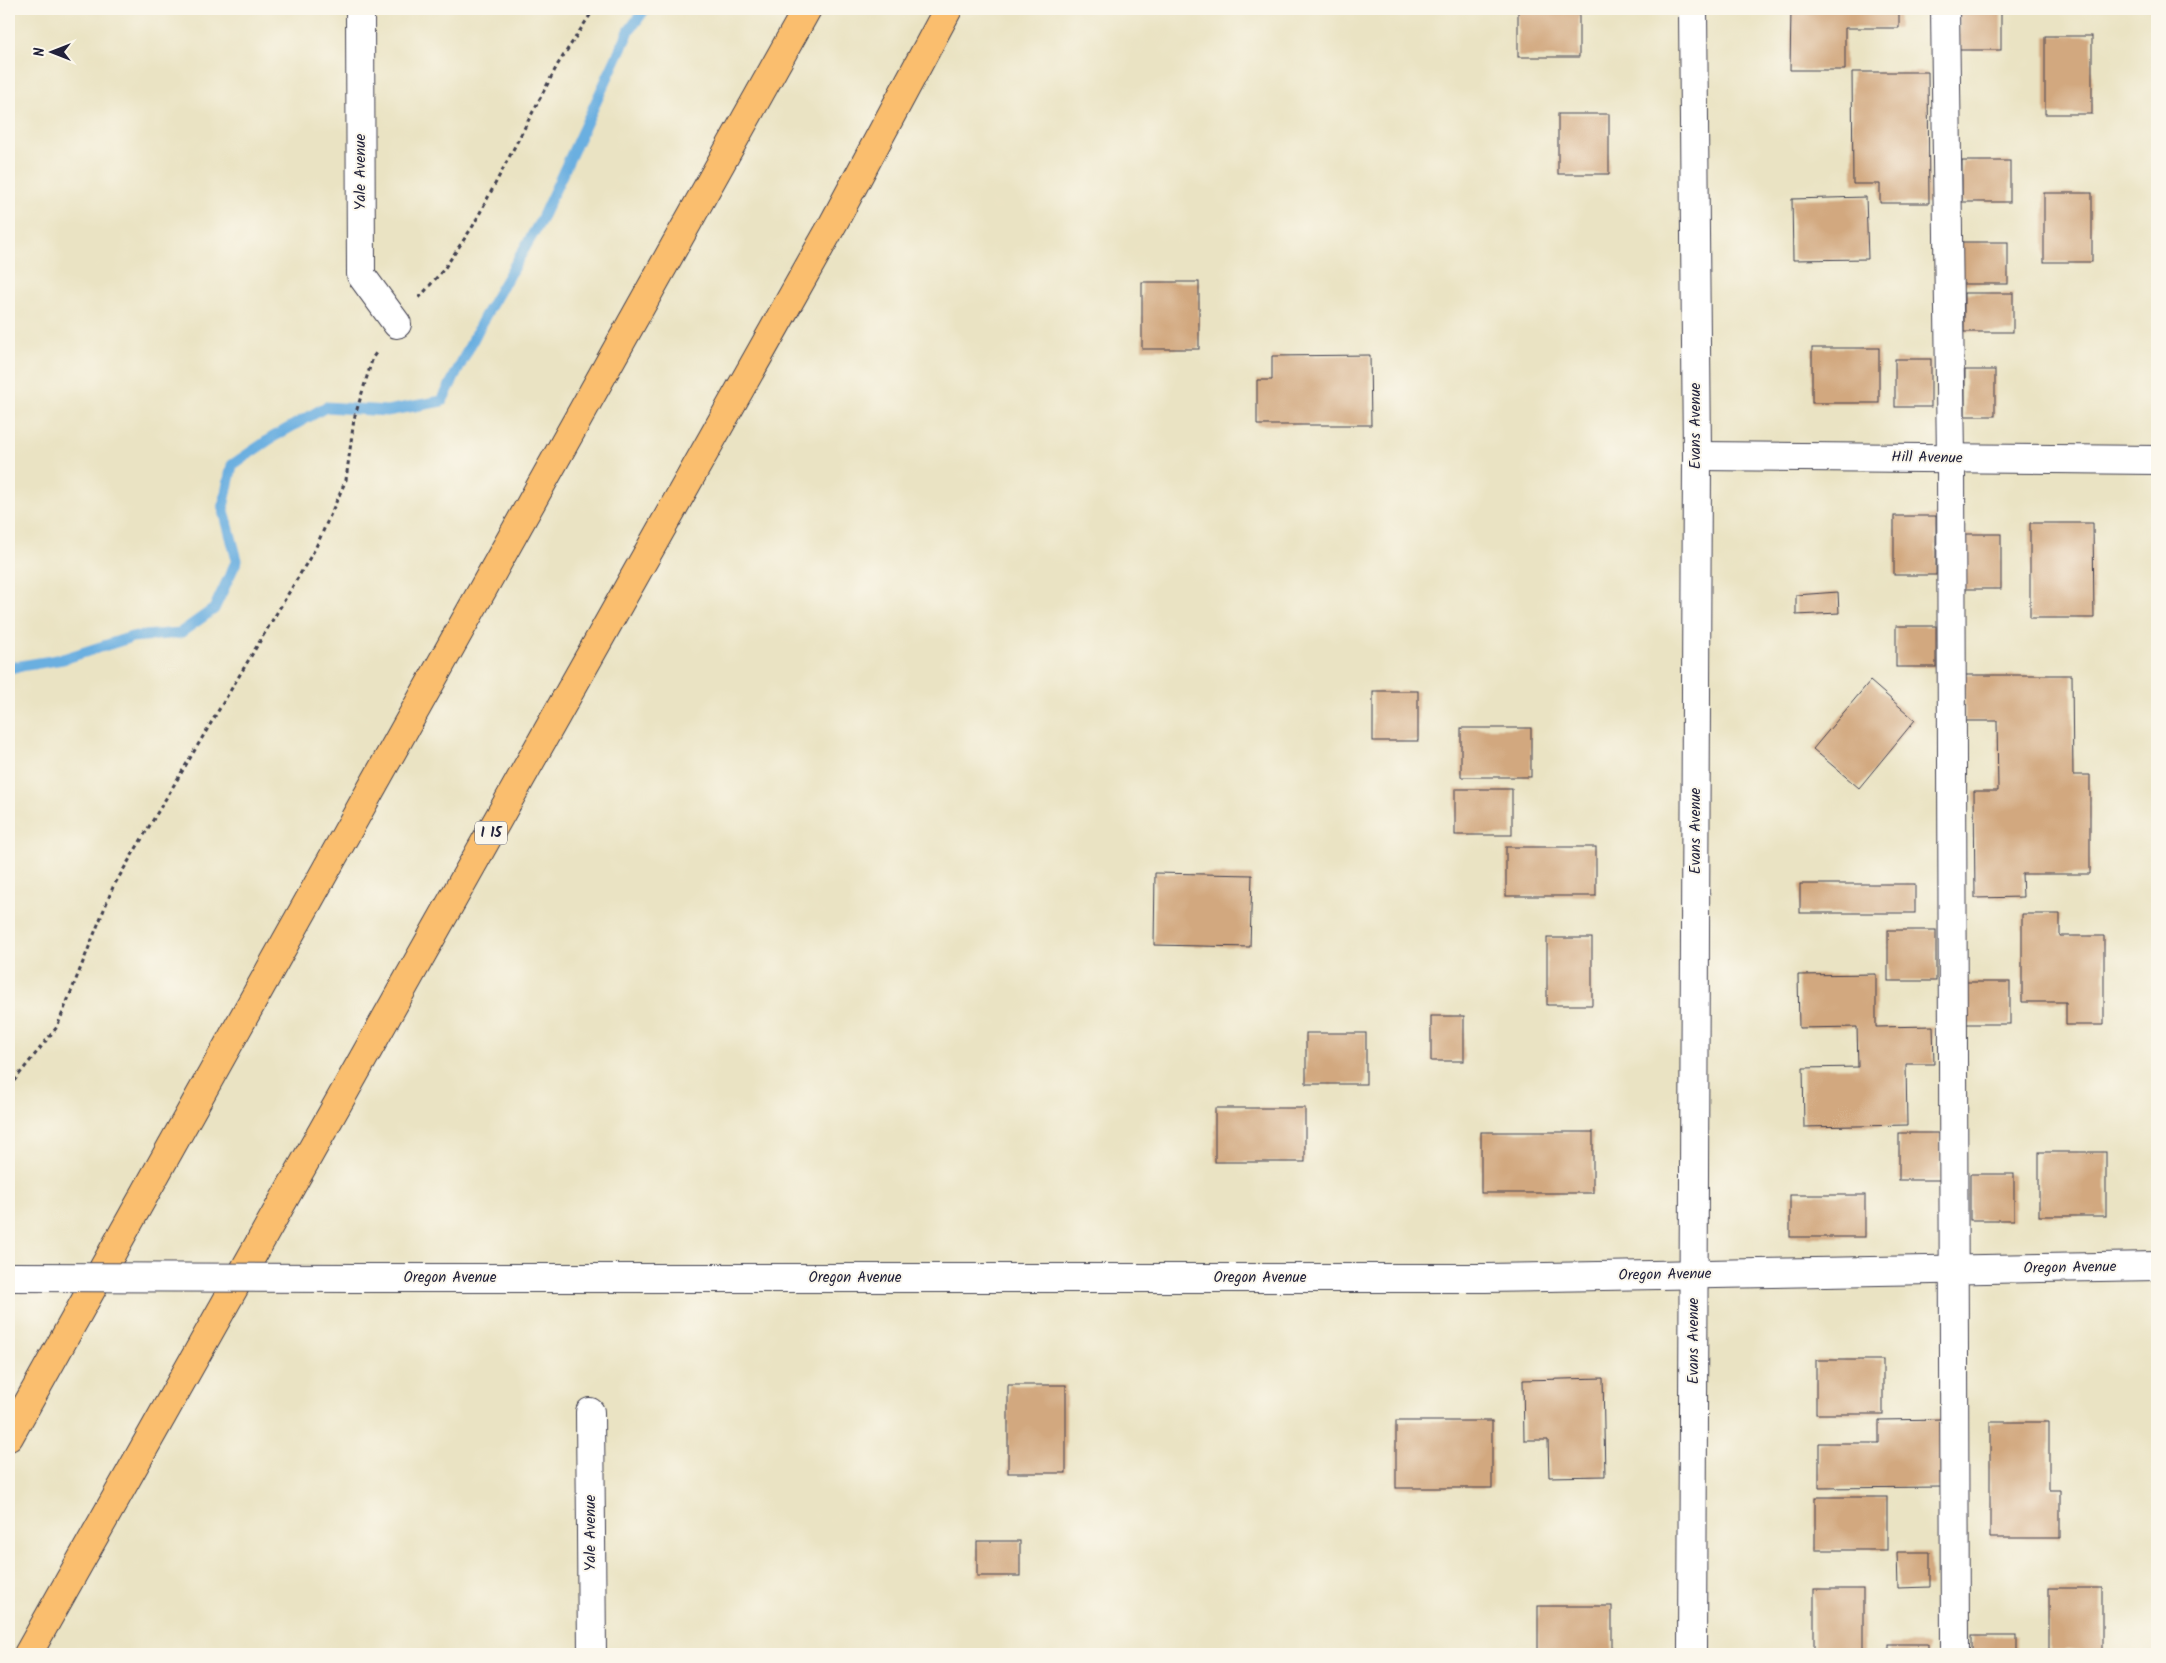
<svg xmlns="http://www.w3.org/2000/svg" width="2166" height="1663" viewBox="0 0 2166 1663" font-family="Kalam,sans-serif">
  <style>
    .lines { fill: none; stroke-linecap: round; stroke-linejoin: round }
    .stream { stroke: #6bafe0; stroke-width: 11 }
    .building { fill: #d2a87f }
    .minor-casing { stroke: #403f4f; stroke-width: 30 }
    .highway-casing { stroke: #403f4f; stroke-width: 30 }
    .path { stroke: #403f4f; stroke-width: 3; stroke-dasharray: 4 4; stroke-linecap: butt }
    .minor { stroke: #fff; stroke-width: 28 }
    .highway { stroke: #fabe6e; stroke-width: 28 }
    .minor-bridge-casing { stroke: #403f4f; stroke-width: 30; stroke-linecap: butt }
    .minor-bridge { stroke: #fff; stroke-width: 28 }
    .labels { text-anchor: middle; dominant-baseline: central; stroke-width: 4; stroke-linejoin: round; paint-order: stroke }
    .shield { fill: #fbf7ec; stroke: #636270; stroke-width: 1 }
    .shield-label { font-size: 14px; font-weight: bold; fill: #22223b }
    .street-label { font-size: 15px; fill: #22223b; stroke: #fbf7ec }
  </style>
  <rect width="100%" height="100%" fill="#fbf7ec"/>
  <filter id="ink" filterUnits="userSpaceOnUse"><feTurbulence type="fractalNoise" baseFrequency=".02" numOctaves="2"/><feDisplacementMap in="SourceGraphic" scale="10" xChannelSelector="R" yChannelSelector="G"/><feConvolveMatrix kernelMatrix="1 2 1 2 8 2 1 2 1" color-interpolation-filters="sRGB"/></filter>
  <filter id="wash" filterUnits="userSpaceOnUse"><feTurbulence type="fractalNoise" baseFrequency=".0096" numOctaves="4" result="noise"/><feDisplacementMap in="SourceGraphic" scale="20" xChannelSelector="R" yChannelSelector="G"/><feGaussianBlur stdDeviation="1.12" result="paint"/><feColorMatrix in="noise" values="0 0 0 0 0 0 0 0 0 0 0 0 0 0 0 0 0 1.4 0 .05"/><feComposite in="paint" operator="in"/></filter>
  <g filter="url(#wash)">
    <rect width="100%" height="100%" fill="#eae3c3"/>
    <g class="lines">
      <!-- stream -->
      <path class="stream" d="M9,668L63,659L132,637L180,633L214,609L237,560L223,507L232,465L273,437L326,407L387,411L442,401L485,316L541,220L629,31L645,9"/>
    </g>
    <g id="blocks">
      <!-- building -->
      <g class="building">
        <rect x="1518" y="9" width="61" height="48"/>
        <path d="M1791,9H1899V28H1845V70H1790Z"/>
        <rect x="1959" y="10" width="42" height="40"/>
        <rect x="2045" y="36" width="47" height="78"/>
        <path d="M1852,72H1928L1929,203H1880V184H1853Z"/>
        <rect x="1558" y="114" width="51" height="60"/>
        <rect x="1962" y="161" width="48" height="41"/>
        <rect x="2044" y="193" width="48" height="69"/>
        <path d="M1866,197L1868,259L1793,260L1792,199Z"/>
        <rect x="1959" y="242" width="49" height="42"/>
        <rect x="1142" y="282" width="57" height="67"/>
        <rect x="1964" y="293" width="49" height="39"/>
        <rect x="1812" y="348" width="67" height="55"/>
        <path d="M1370,355L1371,425H1257V380H1272V356Z"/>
        <rect x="1895" y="359" width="36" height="48"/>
        <rect x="1965" y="370" width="30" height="46"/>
        <rect x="1894" y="516" width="42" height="59"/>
        <path d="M2030,523H2093L2094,618H2030Z"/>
        <rect x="1963" y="534" width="38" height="55"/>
        <path d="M1838,592L1839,613L1796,615V595Z"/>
        <rect x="1896" y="626" width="40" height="41"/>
        <path d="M1964,675H2072L2073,775H2090V874H2022L2023,897L1975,898L1974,791H1998L1997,721H1965Z"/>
        <path d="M1870,681L1915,720L1859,788L1813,749Z"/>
        <rect x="1373" y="691" width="45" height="50"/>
        <rect x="1461" y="728" width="70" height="49"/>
        <rect x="1455" y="789" width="57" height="46"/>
        <rect x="1506" y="847" width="90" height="49"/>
        <path d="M1155,873L1252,875L1250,947L1154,945Z"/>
        <rect x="1800" y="884" width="115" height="29"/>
        <path d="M2022,914H2060V936H2104V1025H2066V1002H2022Z"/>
        <rect x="1888" y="930" width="48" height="51"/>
        <rect x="1547" y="938" width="45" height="67"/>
        <path d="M1876,974V1027L1933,1026L1934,1064H1906L1907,1125L1804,1127L1803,1068L1858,1067L1857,1027L1799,1028L1798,975Z"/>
        <rect x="1966" y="982" width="44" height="42"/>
        <rect x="1431" y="1016" width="33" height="45"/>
        <rect x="1306" y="1033" width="60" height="51"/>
        <rect x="1215" y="1108" width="90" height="54"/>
        <rect x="1481" y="1132" width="112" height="61"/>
        <rect x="1899" y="1133" width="41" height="47"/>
        <rect x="2039" y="1152" width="67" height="64"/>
        <rect x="1970" y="1174" width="44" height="46"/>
        <rect x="1790" y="1195" width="75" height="42"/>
        <rect x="1816" y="1360" width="67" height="54"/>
        <path d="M1603,1378L1605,1476L1549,1477L1548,1440H1524L1523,1380Z"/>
        <rect x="1008" y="1385" width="58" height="88"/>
        <path d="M1943,1419V1487L1819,1488V1443H1879V1420Z"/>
        <rect x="1396" y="1421" width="96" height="67"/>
        <path d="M1990,1422H2049V1490H2060V1538H1990Z"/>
        <rect x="1815" y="1497" width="72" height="53"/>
        <rect x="977" y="1541" width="43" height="35"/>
        <path d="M1897,1552H1930V1587L1898,1588Z"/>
        <rect x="2049" y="1588" width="53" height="62"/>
        <rect x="1814" y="1589" width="49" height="65"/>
        <rect x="1538" y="1606" width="74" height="48"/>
        <rect x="1972" y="1636" width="45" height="18"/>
        <rect x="1889" y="1644" width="39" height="10"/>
      </g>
    </g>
  </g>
  <g filter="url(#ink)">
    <use href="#blocks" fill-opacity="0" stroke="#403f4f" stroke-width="1"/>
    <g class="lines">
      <!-- minor casing -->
      <g class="minor-casing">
        <g id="minor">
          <path d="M360,9L361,275L397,324"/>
          <path d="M1945,9L1951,459L1955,1654"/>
          <path d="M1697,456L2157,460"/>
          <path d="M362,1278H1485L2157,1266"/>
          <path d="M590,1412L592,1654"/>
          <path d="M1692,1654L1697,456L1693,9"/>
        </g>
      </g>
      <!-- highway casing -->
      <g class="highway-casing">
        <g id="highway">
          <path d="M9,1437L807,9"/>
          <path d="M28,1654L834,222L948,9"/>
        </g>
      </g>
      <!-- path -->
      <g class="path">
        <path d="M419,298L444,269L473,226L558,64L594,9"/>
        <path d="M9,1087L57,1027L113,887L315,549L346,480L354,419L373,357L378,350"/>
      </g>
      <!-- minor -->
      <use href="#minor" class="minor"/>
      <!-- highway -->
      <use href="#highway" class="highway"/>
      <!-- minor-bridge casing -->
      <g class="minor-bridge-casing">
        <path id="minor-bridge" d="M9,1277L362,1278"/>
      </g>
      <!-- minor-bridge -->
      <use href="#minor-bridge" class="minor-bridge"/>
    </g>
  </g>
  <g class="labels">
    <!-- shield labels -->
    <rect class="shield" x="475" y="821.5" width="32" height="23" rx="4"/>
    <g class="shield-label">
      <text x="491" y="833">I 15</text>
    </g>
    <!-- street labels -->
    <g class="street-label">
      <text transform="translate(361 172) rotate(-90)">Yale Avenue</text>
      <text transform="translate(1696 426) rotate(-90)">Evans Avenue</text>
      <text transform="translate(1927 458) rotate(1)">Hill Avenue</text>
      <text transform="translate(1696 831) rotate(-90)">Evans Avenue</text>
      <text transform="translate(2070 1268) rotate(-1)">Oregon Avenue</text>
      <text transform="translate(1665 1275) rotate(-1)">Oregon Avenue</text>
      <text x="450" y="1278">Oregon Avenue</text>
      <text x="855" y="1278">Oregon Avenue</text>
      <text x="1260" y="1278">Oregon Avenue</text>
      <text transform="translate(1694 1341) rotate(-90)">Evans Avenue</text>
      <text transform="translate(591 1533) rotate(-90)">Yale Avenue</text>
    </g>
  </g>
  <!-- margin -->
  <rect width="2166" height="1663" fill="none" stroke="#fbf7ec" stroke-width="30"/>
  <!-- north arrow -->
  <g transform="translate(52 52) rotate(270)" stroke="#fbf7ec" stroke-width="4" paint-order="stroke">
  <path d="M0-4L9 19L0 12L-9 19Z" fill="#22223b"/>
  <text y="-8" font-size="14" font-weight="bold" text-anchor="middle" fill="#22223b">N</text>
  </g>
</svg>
